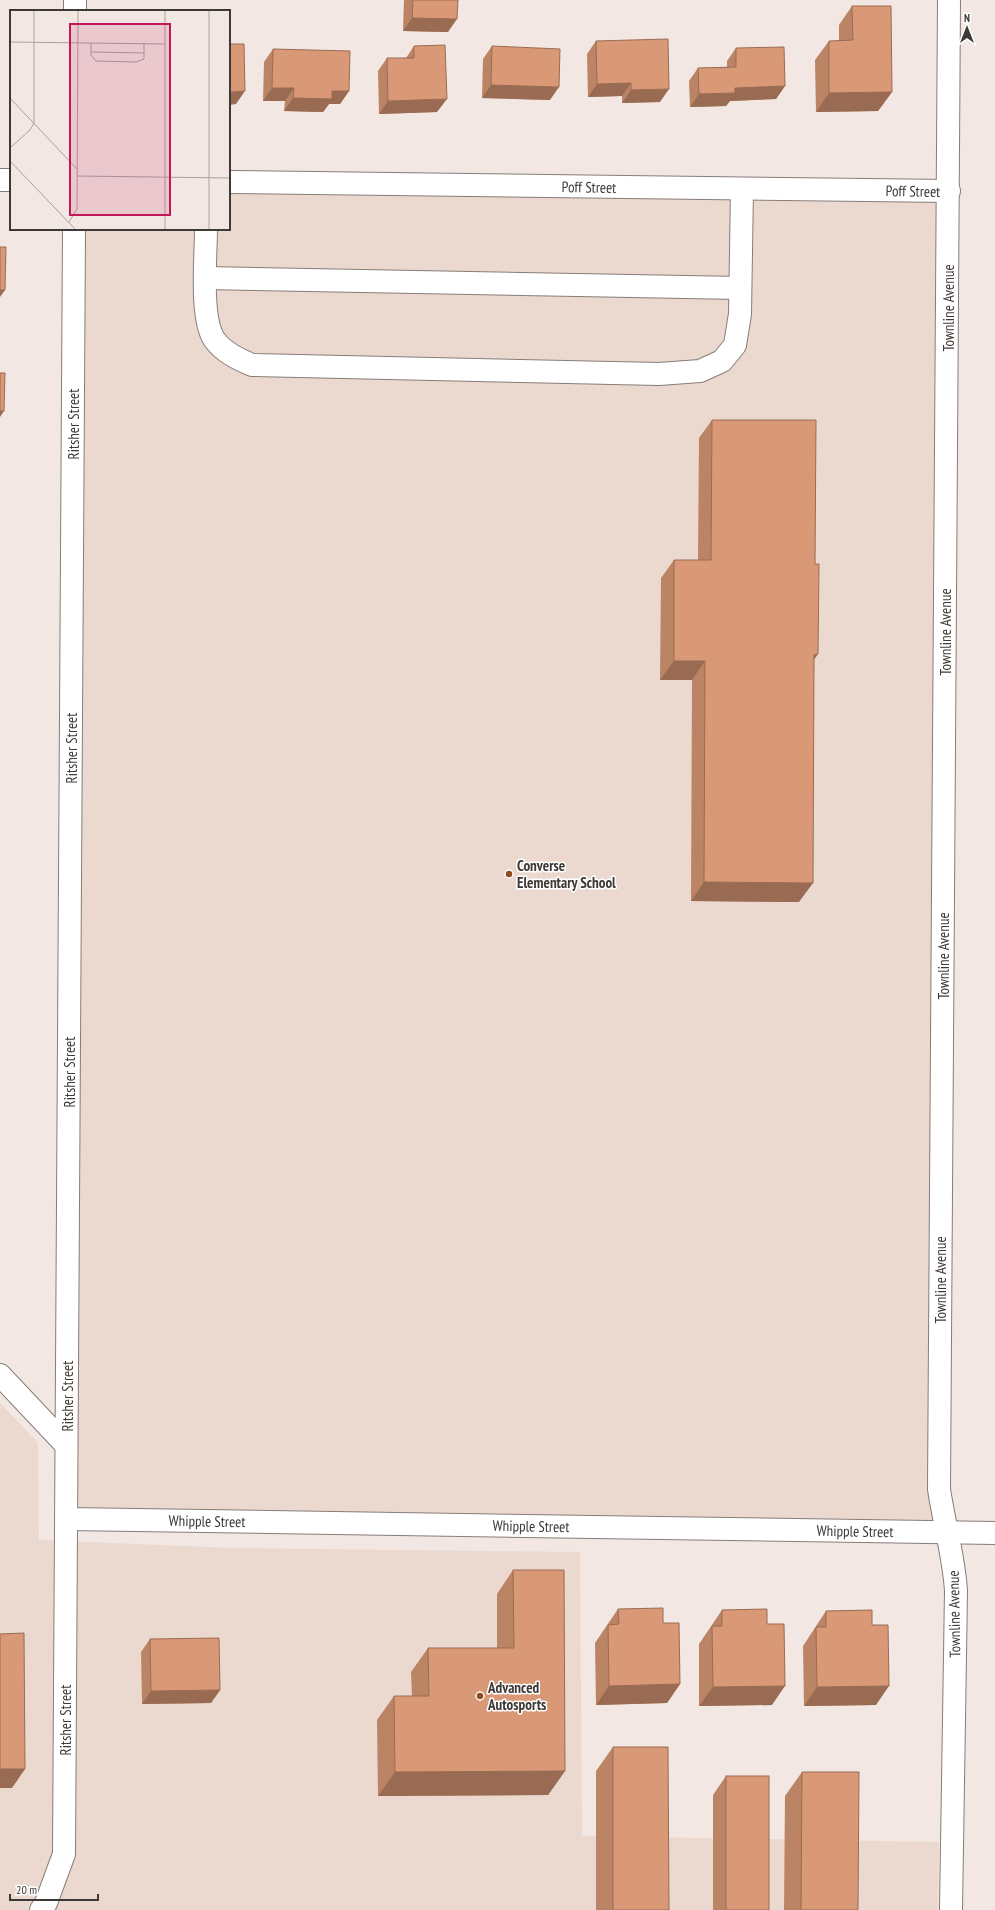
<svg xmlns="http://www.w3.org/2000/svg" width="995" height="1910" viewBox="0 0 995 1910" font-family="'PT Sans Narrow',sans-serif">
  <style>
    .built { fill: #ebd9d0 }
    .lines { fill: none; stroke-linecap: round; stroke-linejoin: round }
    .minor-casing { stroke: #877d78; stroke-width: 24 }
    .minor { stroke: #fff; stroke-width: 22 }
    .wall { fill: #bb8465 }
    .shaded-wall { fill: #996b53 }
    .building { fill: #da9976; stroke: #996b53 }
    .poi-dot { fill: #904b21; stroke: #fff; stroke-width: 1.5 }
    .labels { text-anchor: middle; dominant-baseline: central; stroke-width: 3; stroke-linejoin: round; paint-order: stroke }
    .street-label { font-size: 15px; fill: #3d3937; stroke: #fff }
    .poi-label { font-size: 15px; font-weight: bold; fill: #3d3937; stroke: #fff; text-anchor: start }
    .inset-road { fill: none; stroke: #aaa19e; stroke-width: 1 }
    .view { fill: #c2185b; fill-opacity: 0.15; stroke: #c2185b; stroke-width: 2 }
    .inset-edge { fill: none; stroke: #3d3937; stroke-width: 2 }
  </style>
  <rect width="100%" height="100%" fill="#f2e7e2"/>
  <!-- built -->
  <g class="built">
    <path d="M229,182L949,191L946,1532L67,1519L74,229H229Z"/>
    <path d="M0,1403L38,1443L39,1540L233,1548L580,1552L582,1836L939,1842L938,1910H0Z"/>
  </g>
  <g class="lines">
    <!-- minor casing -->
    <g class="minor-casing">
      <g id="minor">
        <path d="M949,0L939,1489C944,1523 954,1557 956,1591L951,1910"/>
        <path d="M75,11V0"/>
        <path d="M0,180H11"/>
        <path d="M229,182L949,191"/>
        <path d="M206,229C206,256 200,317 214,339C223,352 238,359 252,365L659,374L700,371L722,361L735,345L740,314L742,189"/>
        <path d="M206,278L740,288"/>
        <path d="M0,1375L66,1445"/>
        <path d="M67,1519L995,1533"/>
        <path d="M41,1910L46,1903L64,1854L74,229"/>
      </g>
    </g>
    <!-- minor -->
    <use href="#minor" class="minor"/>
  </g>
  <!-- wall -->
  <g class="wall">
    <path d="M404,0H458L448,32L403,31Z"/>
    <path d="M852,6L892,92L878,111L816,112L815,60L829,41H839V25Z"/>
    <path d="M596,41L660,102L622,103V96L588,97L587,54Z"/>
    <path d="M414,46L437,112L379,114L378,71L387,58H406Z"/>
    <path d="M492,46L550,100L482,98L483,59Z"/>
    <path d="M736,48L785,86L776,99L730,101L726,106L690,107L689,81L698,68L727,67V61Z"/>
    <path d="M273,49L349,91L340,104H329L323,112L284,111L285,101H263L264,62Z"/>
    <path d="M712,420L814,660L799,902L691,901L692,680H660L661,578L674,560H698L699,438Z"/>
    <path d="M513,1570L565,1771L548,1795L378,1796L377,1720L394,1696H412L411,1672L428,1648H497V1594Z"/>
    <path d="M618,1609L663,1623L680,1684L667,1703L596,1705L595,1643Z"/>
    <path d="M722,1610L767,1624L772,1705L699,1706V1644Z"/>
    <path d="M826,1611L872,1625L876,1705L804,1706L803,1646Z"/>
    <path d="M150,1639L220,1690L211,1703L142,1704L141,1652Z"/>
    <path d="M613,1747L669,1910H596V1771Z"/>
    <path d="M802,1772L858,1910H784L785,1796Z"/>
    <path d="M726,1776L769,1910H713V1795Z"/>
  </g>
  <!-- shaded-wall -->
  <g class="shaded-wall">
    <path d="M412,18L457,19L448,32L403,31Z"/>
    <path d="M631,83L622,96L588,97L597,84Z"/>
    <path d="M491,85L559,87L550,100L482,98Z"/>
    <path d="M785,86L776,99L730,101L726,106L690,107L699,94L735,88Z"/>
    <path d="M272,88H294L285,101H263Z"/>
    <path d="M669,89L660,102L622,103L631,90Z"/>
    <path d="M245,91L236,104L229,105V92Z"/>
    <path d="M332,91H349L340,104H329L323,112L284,111L293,98Z"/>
    <path d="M892,92L878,111L816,112L829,93Z"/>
    <path d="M447,99L437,112L379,114L388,101Z"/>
    <path d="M0,290H5L0,297Z"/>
    <path d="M0,411H4L0,417Z"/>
    <path d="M818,654L805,673L814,655Z"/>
    <path d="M674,661H705L692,680H660Z"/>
    <path d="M704,882L813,883L799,902L691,901Z"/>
    <path d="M680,1684L667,1703L596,1705L609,1686Z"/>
    <path d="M785,1686L772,1705L699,1706L713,1687Z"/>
    <path d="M889,1686L876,1705L804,1706L817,1687Z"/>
    <path d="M220,1690L211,1703L142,1704L151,1691Z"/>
    <path d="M0,1769H25L12,1788H0Z"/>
    <path d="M565,1771L548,1795L378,1796L395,1772Z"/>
  </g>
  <!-- building -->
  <g class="building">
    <path d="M413,0H458L457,19L412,18Z"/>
    <path d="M852,6H891L892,92L829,93V41L853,40Z"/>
    <path d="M668,39L669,89L631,90V83L597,84L596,41Z"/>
    <path d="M229,44H244L245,91L229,92Z"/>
    <path d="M445,45L447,99L388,101L387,58H414V46Z"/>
    <path d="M492,46L560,49L559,87L491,85Z"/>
    <path d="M784,47L785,86L735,88V93L699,94L698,68L736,67V48Z"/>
    <path d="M273,49L350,51L349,91H332V99L293,98L294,88H272Z"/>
    <path d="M0,247H6L5,290H0Z"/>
    <path d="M0,373H5L4,411H0Z"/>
    <path d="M712,420H816L815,564H819L818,654L814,655L813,883L704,882L705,661H674V560H711Z"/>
    <path d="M513,1570H564L565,1771L395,1772L394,1696H429L428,1648H514Z"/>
    <path d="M663,1608V1623H679L680,1684L609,1686L608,1625L619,1624L618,1609Z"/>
    <path d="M767,1609V1624H784L785,1686L713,1687L712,1626H722V1610Z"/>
    <path d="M872,1610V1625H888L889,1686L817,1687L816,1627H826V1611Z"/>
    <path d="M24,1633L25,1769H0V1634Z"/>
    <path d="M219,1638L220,1690L151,1691L150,1639Z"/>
    <path d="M613,1747H668L669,1910H613Z"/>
    <path d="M802,1772H859L858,1910H801Z"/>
    <rect x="726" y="1776" width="43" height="134"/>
  </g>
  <!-- markers -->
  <g class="poi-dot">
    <circle cx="509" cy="874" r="4"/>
    <circle cx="480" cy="1696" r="4"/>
  </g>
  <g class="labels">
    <!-- street labels -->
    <g class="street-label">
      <text transform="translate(589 187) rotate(1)">Poff Street</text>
      <text transform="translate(913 191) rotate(1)">Poff Street</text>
      <text transform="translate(948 308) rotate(-90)">Townline Avenue</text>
      <text transform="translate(73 424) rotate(-90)">Ritsher Street</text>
      <text transform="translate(945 632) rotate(-90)">Townline Avenue</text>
      <text transform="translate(71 748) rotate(-90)">Ritsher Street</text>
      <text transform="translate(943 956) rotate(-90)">Townline Avenue</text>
      <text transform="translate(69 1072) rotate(-90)">Ritsher Street</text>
      <text transform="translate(940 1280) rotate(-90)">Townline Avenue</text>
      <text transform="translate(67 1396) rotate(-90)">Ritsher Street</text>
      <text transform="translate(207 1521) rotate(1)">Whipple Street</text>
      <text transform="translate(531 1526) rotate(1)">Whipple Street</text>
      <text transform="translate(855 1531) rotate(1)">Whipple Street</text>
      <text transform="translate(954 1614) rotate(-91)">Townline Avenue</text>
      <text transform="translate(65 1720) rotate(-90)">Ritsher Street</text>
    </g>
    <!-- poi labels -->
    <g class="poi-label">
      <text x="517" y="865">Converse<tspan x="517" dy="17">Elementary School</tspan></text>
      <text x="488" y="1687">Advanced<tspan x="488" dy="17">Autosports</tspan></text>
    </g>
  </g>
  <!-- overview -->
  <g transform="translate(10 10)">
    <rect width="220" height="220" fill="#f2e7e2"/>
    <path class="inset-road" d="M0,32L155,34M81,33V45L86,51L126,52L134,49V33M81,42L134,43M0,88L67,159M0,138L20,120L24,113V0M0,151L66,220M67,166L220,168M59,212L67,199L68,0M155,220V0M199,220V0"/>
    <path class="view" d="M60,14H160V205H60Z"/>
    <rect width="220" height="220" class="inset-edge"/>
  </g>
  <!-- north arrow -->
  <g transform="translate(967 28)" stroke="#ffffff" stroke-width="3" paint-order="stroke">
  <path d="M0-3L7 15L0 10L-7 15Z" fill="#3d3937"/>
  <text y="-6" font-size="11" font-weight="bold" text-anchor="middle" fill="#3d3937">N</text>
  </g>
  <!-- scale -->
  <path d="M10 1894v6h88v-6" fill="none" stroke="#3d3937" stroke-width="2"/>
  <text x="16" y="1894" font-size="12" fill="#3d3937" stroke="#ffffff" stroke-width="3" paint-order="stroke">20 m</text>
</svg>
